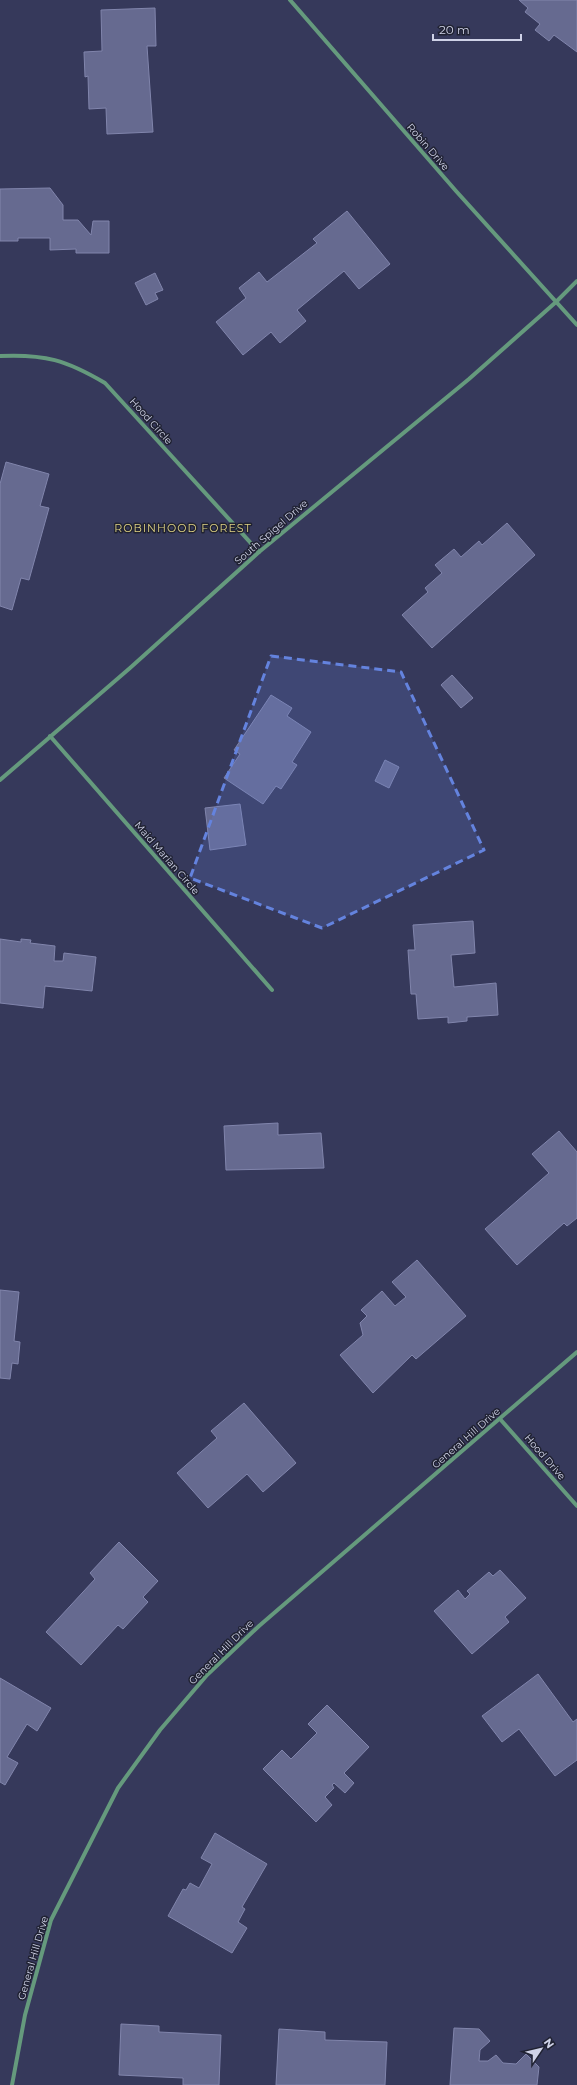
<svg xmlns="http://www.w3.org/2000/svg" width="577" height="2085" viewBox="0 0 577 2085" font-family="Montserrat,sans-serif">
  <style>
    .building { fill: #666a90; stroke: #8185ac }
    .lines { fill: none; stroke-linecap: round; stroke-linejoin: round }
    .street { stroke: #659a7d; stroke-width: 4 }
    .marked { fill: #6483de; fill-opacity: 0.2; stroke: #6483de; stroke-width: 3; stroke-dasharray: 8 5; stroke-linejoin: round }
    .labels { text-anchor: middle; dominant-baseline: central; stroke-width: 3; stroke-linejoin: round; paint-order: stroke }
    .street-label { font-size: 10px; fill: #cfd2e7; stroke: #202232 }
    .neighbourhood-label { font-size: 11px; letter-spacing: 1px; fill: #e0d384; stroke: #202232 }
  </style>
  <rect width="100%" height="100%" fill="#36395b"/>
  <!-- building -->
  <g class="building">
    <path d="M519,0H577V52L554,35L549,41L535,30L540,24L525,12L528,8Z"/>
    <path d="M155,8L156,46H147L153,132L107,134L106,108L89,109L88,76L85,77L84,52L102,51L101,10Z"/>
    <path d="M50,188L63,205V220H78L91,235L93,221H109V253H76V249L50,250V238H18V241H0V189Z"/>
    <path d="M347,211L390,264L359,289L344,271L297,310L306,321L280,343L271,332L243,355L216,322L246,298L239,288L259,272L267,282L317,243L313,239Z"/>
    <path d="M155,273L163,290L155,293L158,299L146,305L135,283Z"/>
    <path d="M6,462L49,474L40,506L49,508L29,580L21,578L12,610L0,606V484Z"/>
    <path d="M507,523L535,555L432,648L402,615L428,592L425,588L442,573L435,565L454,549L461,557L479,541L482,545Z"/>
    <path d="M452,675L473,698L461,708L441,685Z"/>
    <path d="M271,695L292,708L287,716L311,732L292,762L297,765L281,789L276,786L263,804L224,778L240,754L234,750Z"/>
    <path d="M385,760L399,767L389,788L375,781Z"/>
    <path d="M240,804L246,845L210,850L205,808Z"/>
    <path d="M473,921L475,953L451,955L454,987L496,983L498,1015L467,1017V1021L448,1023V1017L418,1019L416,994H411L408,950H415L413,925Z"/>
    <path d="M0,939L21,942V939L31,940L30,943L55,946L54,961H63L64,953L96,957L92,991L45,986L43,1008L0,1003Z"/>
    <path d="M278,1123V1135L321,1133L324,1168L226,1170L224,1126Z"/>
    <path d="M559,1131L577,1152V1218L567,1226L564,1223L517,1265L485,1229L549,1173L532,1154Z"/>
    <path d="M417,1260L466,1316L416,1359L412,1355L373,1393L340,1355L363,1335L360,1323L367,1316L361,1310L382,1291L395,1306L406,1297L392,1282Z"/>
    <path d="M0,1290L19,1292L14,1341L20,1342L18,1364L12,1363L10,1379L0,1378Z"/>
    <path d="M244,1403L296,1463L263,1492L247,1474L208,1508L177,1473L217,1438L211,1431Z"/>
    <path d="M119,1542L158,1581L143,1597L148,1602L123,1629L118,1625L81,1665L46,1632L95,1579L90,1573Z"/>
    <path d="M500,1570L526,1598L505,1617L509,1622L472,1654L434,1611L458,1590L465,1599L470,1594L467,1591L489,1572L493,1576Z"/>
    <path d="M538,1674L573,1722L577,1719V1760L555,1776L519,1729L502,1742L482,1716Z"/>
    <path d="M0,1678L51,1708L37,1731L27,1724L7,1757L18,1763L5,1785L0,1782Z"/>
    <path d="M327,1705L369,1747L344,1773L354,1783L345,1793L334,1783L332,1785L334,1788L325,1797L332,1805L316,1822L263,1769L282,1750L291,1759L317,1733L308,1724Z"/>
    <path d="M215,1833L267,1864L242,1907L245,1909L238,1922L247,1928L232,1953L168,1916L183,1889L186,1890L190,1883L199,1888L212,1864L201,1858Z"/>
    <path d="M121,2024L159,2026V2032L221,2035L219,2085H183V2078L119,2075Z"/>
    <path d="M454,2028L479,2029L490,2041L480,2050L479,2061H488L496,2055L503,2063L516,2064L526,2054L539,2067L537,2085H450Z"/>
    <path d="M279,2029L325,2032V2040L387,2042L385,2085H276Z"/>
  </g>
  <g class="lines">
    <!-- street -->
    <g class="street">
      <path d="M290,0L456,191L577,325"/>
      <path d="M0,356C45,354 66,360 105,383L259,552"/>
      <path d="M50,736L272,990"/>
      <path d="M0,780L130,668L259,552L469,379L556,302L577,281"/>
      <path d="M500,1419L577,1506"/>
      <path d="M12,2085L25,2015L51,1920L118,1788L160,1730L207,1675L259,1626L577,1352"/>
    </g>
  </g>
  <!-- marked area -->
  <path class="marked" d="M271,656L401,672L484,850L322,928L190,878Z"/>
  <g class="labels">
    <!-- street labels -->
    <g class="street-label">
      <text transform="translate(428 147) rotate(49)">Robin Drive</text>
      <text transform="translate(151 421) rotate(48)">Hood Circle</text>
      <text transform="translate(271 532) rotate(-41)">South Spigel Drive</text>
      <text transform="translate(167 858) rotate(49)">Maid Marian Circle</text>
      <text transform="translate(466 1438) rotate(-41)">General Hill Drive</text>
      <text transform="translate(545 1457) rotate(49)">Hood Drive</text>
      <text transform="translate(221 1652) rotate(-45)">General Hill Drive</text>
      <text transform="translate(33 1958) rotate(-74)">General Hill Drive</text>
    </g>
    <!-- neighbourhood labels -->
    <g class="neighbourhood-label">
      <text x="183" y="528">ROBINHOOD FOREST</text>
    </g>
  </g>
  <!-- north arrow -->
  <g transform="translate(541 2049) rotate(55)" stroke="#202232" stroke-width="3" paint-order="stroke">
  <path d="M0-3L7 15L0 10L-7 15Z" fill="#cfd2e7"/>
  <text y="-6" font-size="11" font-weight="bold" text-anchor="middle" fill="#cfd2e7">N</text>
  </g>
  <!-- scale -->
  <path d="M433 34v6h88v-6" fill="none" stroke="#cfd2e7" stroke-width="2"/>
  <text x="439" y="34" font-size="12" fill="#cfd2e7" stroke="#202232" stroke-width="3" paint-order="stroke">20 m</text>
</svg>
